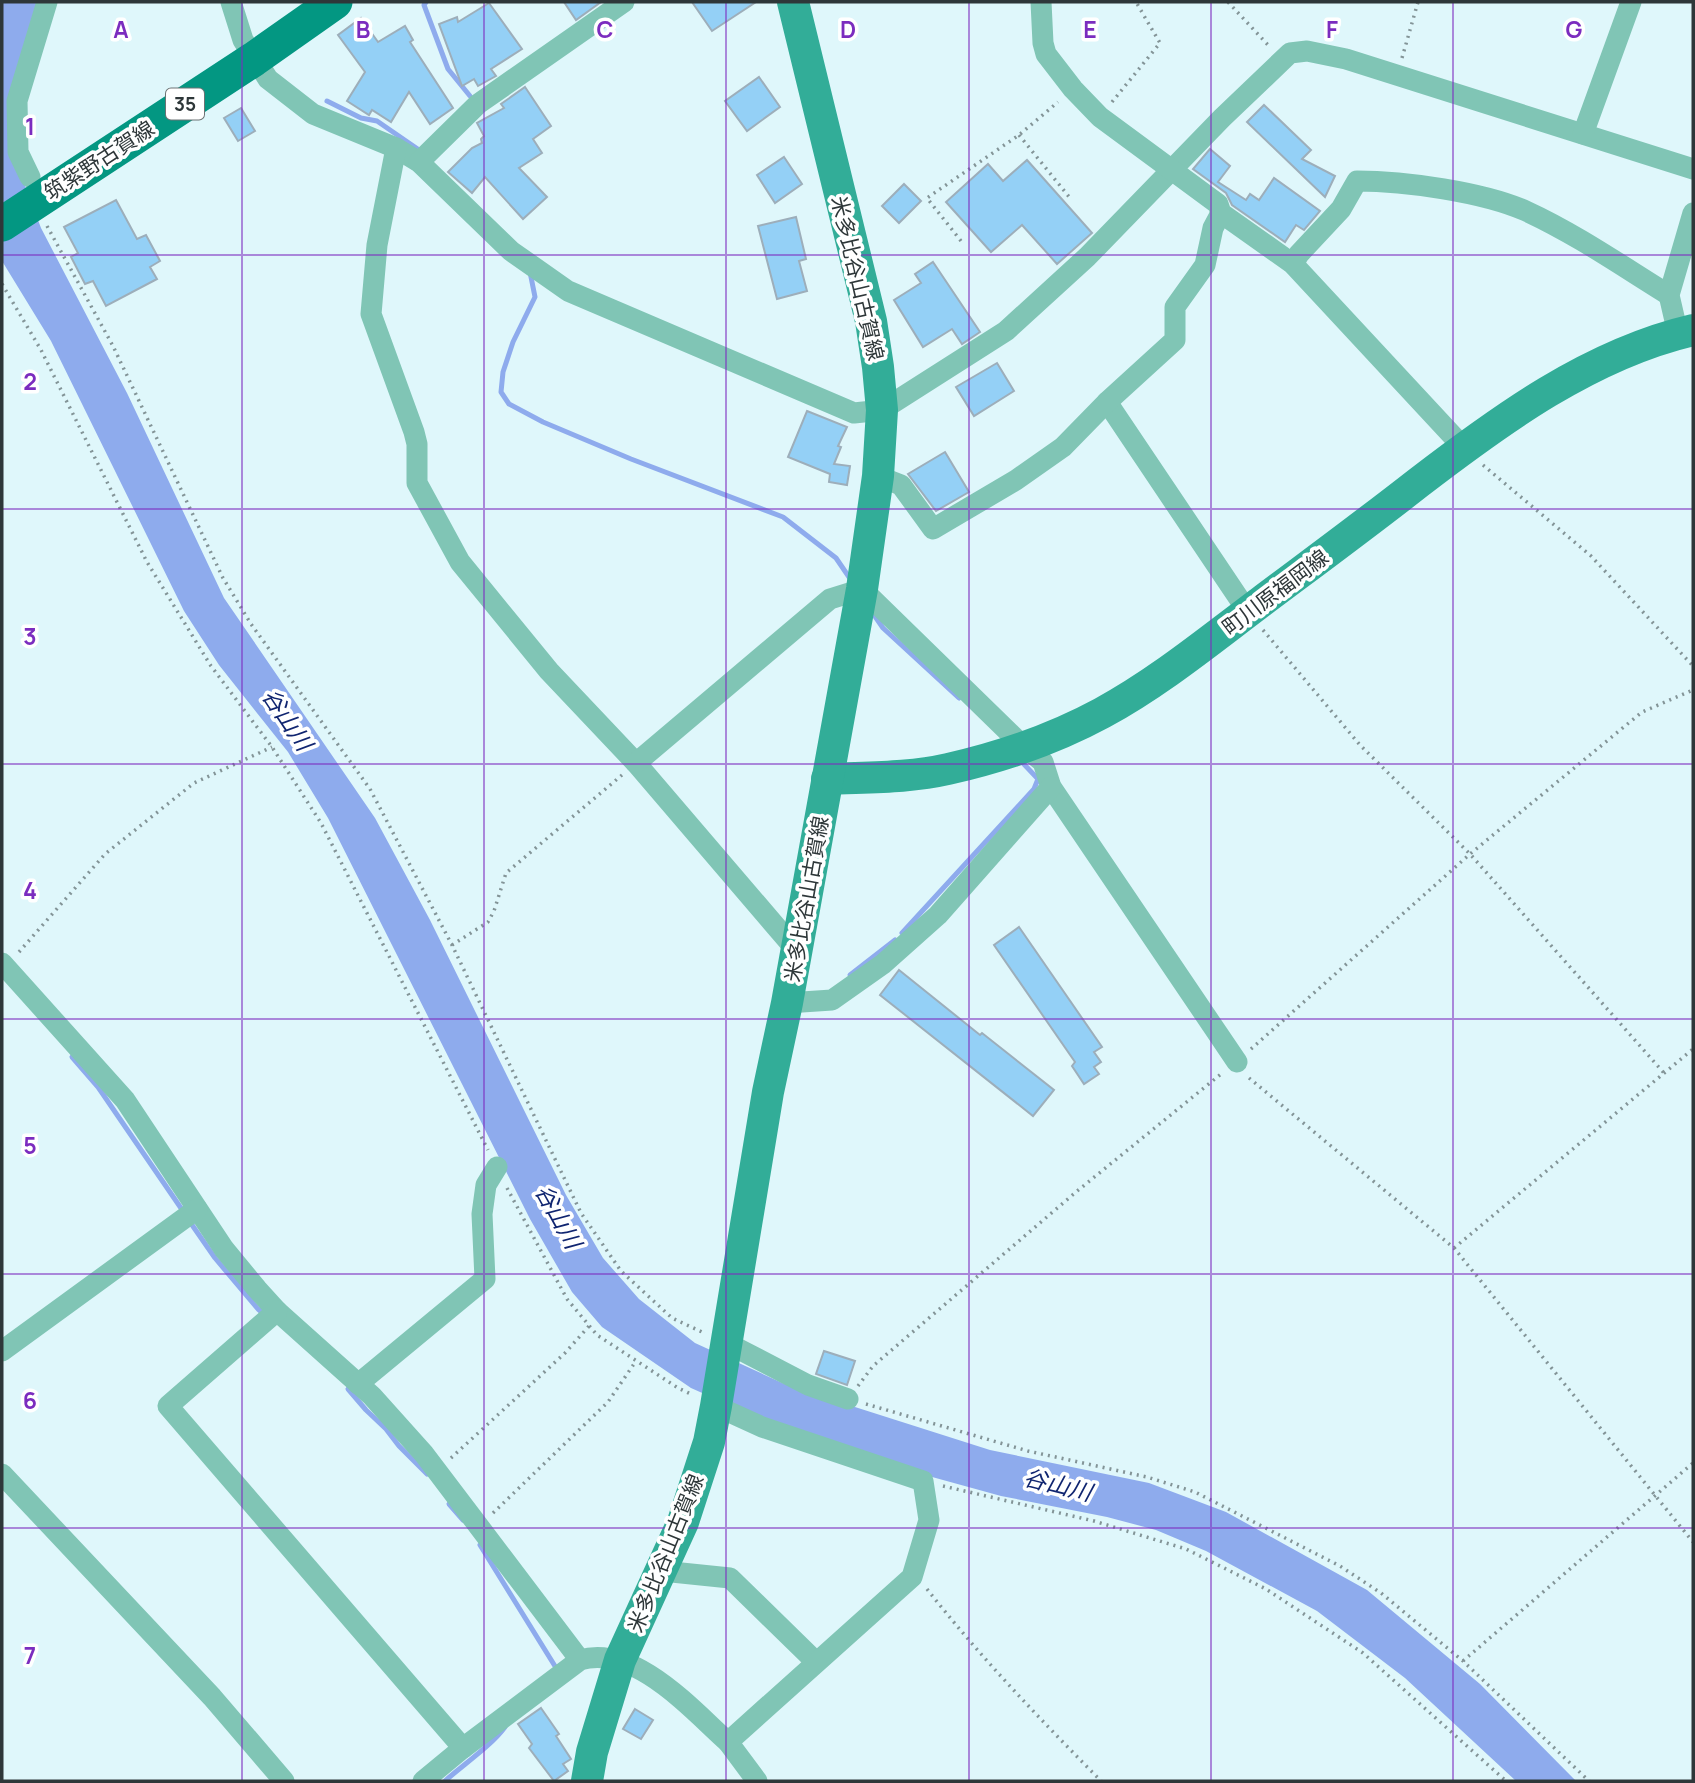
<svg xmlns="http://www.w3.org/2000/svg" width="1695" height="1783" viewBox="0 0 1695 1783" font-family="Manrope,'Noto Sans JP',sans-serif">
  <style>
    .water { fill: #8eabed }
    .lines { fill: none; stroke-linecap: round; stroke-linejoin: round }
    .stream { stroke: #8eabed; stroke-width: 5 }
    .building { fill: #94d0f6; stroke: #9daeba; stroke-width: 2 }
    .path { stroke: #839497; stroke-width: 3.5; stroke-dasharray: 2 5; stroke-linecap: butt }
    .minor { stroke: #80c5b5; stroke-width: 21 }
    .secondary { stroke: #32ad98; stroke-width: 32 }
    .primary { stroke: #039782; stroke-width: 35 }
    .grid { fill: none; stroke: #7b2cbf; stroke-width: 2; stroke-opacity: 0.55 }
    .labels { text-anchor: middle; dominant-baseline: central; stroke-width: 7; stroke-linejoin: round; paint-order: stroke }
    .shield { fill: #fff; stroke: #6d7374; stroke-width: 2 }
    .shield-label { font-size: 19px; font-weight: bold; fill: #2e3739 }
    .street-label { font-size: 21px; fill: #2e3739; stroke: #fff }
    .water-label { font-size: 23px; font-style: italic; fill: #102570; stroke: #fff }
    .grid-label { font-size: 23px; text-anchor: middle; font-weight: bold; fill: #7b2cbf; stroke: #fff; stroke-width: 7; stroke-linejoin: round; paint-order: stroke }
  </style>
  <rect width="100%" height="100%" fill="#dff7fb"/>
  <!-- water -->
  <path class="water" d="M2,2H40L13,154L41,228L127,393L224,598L375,818L430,920L566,1195L603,1258L639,1299L695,1343L789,1386L990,1450L1149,1483L1226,1512L1367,1590L1480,1684L1576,1781H1516L1405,1678L1317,1611L1206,1551L1156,1530L1107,1517L1001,1496L914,1472L745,1412L691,1388L602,1327L572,1292L530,1219L328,818L288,752L219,665L184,611L51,341L2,261Z"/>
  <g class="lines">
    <!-- stream -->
    <g class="stream">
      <path d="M426,2L424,5L448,69L470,96"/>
      <path d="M327,101L361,118L377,121L422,152"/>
      <path d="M530,272L535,297L513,342L503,372L501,392L509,404L543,422L631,459L783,517L836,558L851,580"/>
      <path d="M872,612L883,628L959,698"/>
      <path d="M902,933L1034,789L1038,779L1020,760"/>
      <path d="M850,975L895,940"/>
      <path d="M72,1057L98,1087L185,1214"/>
      <path d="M190,1222L215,1258L258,1309L265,1315"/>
      <path d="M348,1389L366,1410L386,1429L399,1446L427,1474"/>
      <path d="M449,1504L463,1520"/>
      <path d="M480,1545L558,1671"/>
      <path d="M445,1781C464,1764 491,1746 505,1727"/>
    </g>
  </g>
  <!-- building -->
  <g class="building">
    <path d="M564,2H601L576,20Z"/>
    <path d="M692,2H756L712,31Z"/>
    <path d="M489,3L522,49L491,69L496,76L478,86L474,79L462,86L439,24L457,17L458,22Z"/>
    <path d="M361,18L378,42L405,26L413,40L410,42L453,108L430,124L409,92L391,122L372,110L369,115L347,101L365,72L338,35Z"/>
    <path d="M759,77L780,107L747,131L725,101Z"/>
    <path d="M525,87L551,126L533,139L542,153L519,168L547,197L523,219L485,177L472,193L448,172L472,148L482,143L481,139L484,136L477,123L504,108L501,104Z"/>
    <path d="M1264,105L1311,150L1302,159L1335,176L1325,197L1247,122Z"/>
    <path d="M241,108L255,131L238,141L224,118Z"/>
    <path d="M1210,149L1230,166L1218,182L1246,200L1250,194L1259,200L1274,178L1320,211L1304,230L1296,225L1285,242L1232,205L1226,193L1193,169Z"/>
    <path d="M784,157L802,184L775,203L757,175Z"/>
    <path d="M1027,160L1092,233L1057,264L1022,225L991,252L946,202L988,164L1003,181Z"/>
    <path d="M904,184L921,201L899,223L882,206Z"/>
    <path d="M116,200L137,239L146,235L160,261L150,267L157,279L106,306L93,281L85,284L71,257L78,253L64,227Z"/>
    <path d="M796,217L806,259L799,261L807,291L777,299L758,226Z"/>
    <path d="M933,262L980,332L962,344L952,329L923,347L894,300L921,283L915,274Z"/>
    <path d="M997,363L1014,391L974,416L956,387Z"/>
    <path d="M807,411L847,427L838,446L841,447L834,464L850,466L847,485L829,482L830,474L788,457Z"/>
    <path d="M945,452L969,492L936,511L908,474Z"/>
    <path d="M1019,927L1102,1047L1094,1052L1101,1062L1094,1067L1099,1074L1084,1084L1072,1066L1075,1062L994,945Z"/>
    <path d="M899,970L980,1035L982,1033L1054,1090L1033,1116L880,995Z"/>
    <path d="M824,1351L855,1361L847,1385L816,1374Z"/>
    <path d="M541,1708L559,1734L556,1736L571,1759L563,1764L568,1771L554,1781L529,1748L532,1744L518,1724Z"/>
    <path d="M635,1709L653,1720L641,1739L623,1729Z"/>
  </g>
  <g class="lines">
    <!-- path -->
    <g class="path">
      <path d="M1228,2L1269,46"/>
      <path d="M1402,58L1418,2"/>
      <path d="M1112,102L1160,43L1136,2"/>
      <path d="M1019,135L1070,198"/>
      <path d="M47,226L113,346L223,578L251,624L370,789L452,945L581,1213L621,1271L672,1318L702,1332"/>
      <path d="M961,241L927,198L1019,135L1058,102"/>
      <path d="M2,284L41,350L147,562L211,666L272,747L321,823L488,1150"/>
      <path d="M1483,465L1591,556L1693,666"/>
      <path d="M1263,630L1360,745L1470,854L1664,1073"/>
      <path d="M452,945L488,922L494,911L506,873L622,775"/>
      <path d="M19,952L105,854L194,783L272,747"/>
      <path d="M1251,1049L1470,854L1642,712L1693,690"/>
      <path d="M1249,1078L1454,1248L1693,1542"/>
      <path d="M507,1188L567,1299L597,1335L678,1388L693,1395"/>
      <path d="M1454,1248L1693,1049"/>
      <path d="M858,1386L873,1366L1076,1192L1221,1074"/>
      <path d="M866,1404L1028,1451L1147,1477L1195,1492L1340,1566L1381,1593L1463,1661L1589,1781"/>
      <path d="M451,1458L565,1353L589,1326"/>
      <path d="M943,1486L1094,1521L1186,1549L1266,1589L1363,1653L1506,1781"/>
      <path d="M493,1513L608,1402L636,1361"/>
      <path d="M927,1589C981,1658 1040,1719 1101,1781"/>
      <path d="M1463,1661L1693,1463"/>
    </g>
    <!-- minor -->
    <g class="minor">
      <path d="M231,2L243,40L268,79L313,114L396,148L419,162L511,251L568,291L854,413L882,410L1006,331L1087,257L1222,118L1290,53L1307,51L1346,59L1693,169"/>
      <path d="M1041,2L1043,43L1046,54L1073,89L1100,117L1218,204L1221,213L1293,264L1464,448"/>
      <path d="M1583,134L1631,2"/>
      <path d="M396,148L377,245L371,314L414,432L417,444V483L460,562L549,671L636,763L796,950"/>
      <path d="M419,162L478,104L624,2"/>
      <path d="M30,177L18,152L17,101L47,2"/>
      <path d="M1293,264L1299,254L1341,209L1357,181C1405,181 1483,192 1526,211C1576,234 1622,266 1669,295"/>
      <path d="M1678,334L1669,295L1693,213"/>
      <path d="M1107,402L1248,612"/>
      <path d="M878,476L901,485L933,529L1016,480L1063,447L1107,402L1175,340V307L1205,265L1213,228L1221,213"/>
      <path d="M636,763L830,599L862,589L1024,747L1043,762L1051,787L1237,1062"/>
      <path d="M2,963L125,1100L224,1249L257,1289L277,1311L372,1396L424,1454L580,1660"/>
      <path d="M787,1003L832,1000L883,964L938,915L1051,787"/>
      <path d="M277,1311L168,1406L463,1748"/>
      <path d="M727,1343L808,1385L848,1399"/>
      <path d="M2,1351L197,1209"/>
      <path d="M358,1384L485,1279L482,1214L486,1185L497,1167"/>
      <path d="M2,1474L212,1697L284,1781"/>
      <path d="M662,1571L730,1578L816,1662"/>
      <path d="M728,1742L757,1781"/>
      <path d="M423,1781L463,1748L580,1660C635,1644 691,1709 728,1742L912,1577L929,1520L923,1481L762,1427L716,1406"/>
    </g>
    <!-- secondary -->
    <g class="secondary">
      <path d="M827,779C868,777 909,778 948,769C1001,757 1054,739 1102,713C1159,682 1210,640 1262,601C1314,562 1367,523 1418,483C1500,420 1590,354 1693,330"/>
      <path d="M587,1781L592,1752L620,1660L683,1522L709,1442L716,1406L768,1092L787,1003L862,589L878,476L882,410L878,367L871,321L793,2"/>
    </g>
    <!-- primary -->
    <path class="primary" d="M2,224L254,59L335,2"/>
  </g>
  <!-- grid -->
  <path class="grid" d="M242,2V1781M484,2V1781M726,2V1781M969,2V1781M1211,2V1781M1453,2V1781M2,255H1693M2,509H1693M2,764H1693M2,1019H1693M2,1274H1693M2,1528H1693"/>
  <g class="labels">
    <!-- shield labels -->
    <rect class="shield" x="166" y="88.5" width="38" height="31" rx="5"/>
    <g class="shield-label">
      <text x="185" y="104">35</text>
    </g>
    <!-- street labels -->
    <g class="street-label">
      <text transform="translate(99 160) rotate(-33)">筑紫野古賀線</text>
      <text transform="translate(858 278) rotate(77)">米多比谷山古賀線</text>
      <text transform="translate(1275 592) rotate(-37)">町川原福岡線</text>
      <text transform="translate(806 899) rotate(-80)">米多比谷山古賀線</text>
      <text transform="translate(665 1553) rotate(-68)">米多比谷山古賀線</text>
    </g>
    <!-- water labels -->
    <g class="water-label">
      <text transform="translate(288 719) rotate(56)">谷山川</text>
      <text transform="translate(559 1216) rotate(61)">谷山川</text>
      <text transform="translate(1058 1484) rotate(14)">谷山川</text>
    </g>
  </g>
  <g class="grid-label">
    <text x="121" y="38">A</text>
    <text x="363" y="38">B</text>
    <text x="605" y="38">C</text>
    <text x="848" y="38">D</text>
    <text x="1090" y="38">E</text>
    <text x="1332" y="38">F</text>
    <text x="1574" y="38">G</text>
    <text x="30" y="135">1</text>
    <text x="30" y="390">2</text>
    <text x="30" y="645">3</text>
    <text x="30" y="899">4</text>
    <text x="30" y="1154">5</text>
    <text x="30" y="1409">6</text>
    <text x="30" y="1664">7</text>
  </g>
  <!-- border -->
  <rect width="1695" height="1783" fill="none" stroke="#2e3739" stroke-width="7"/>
</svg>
